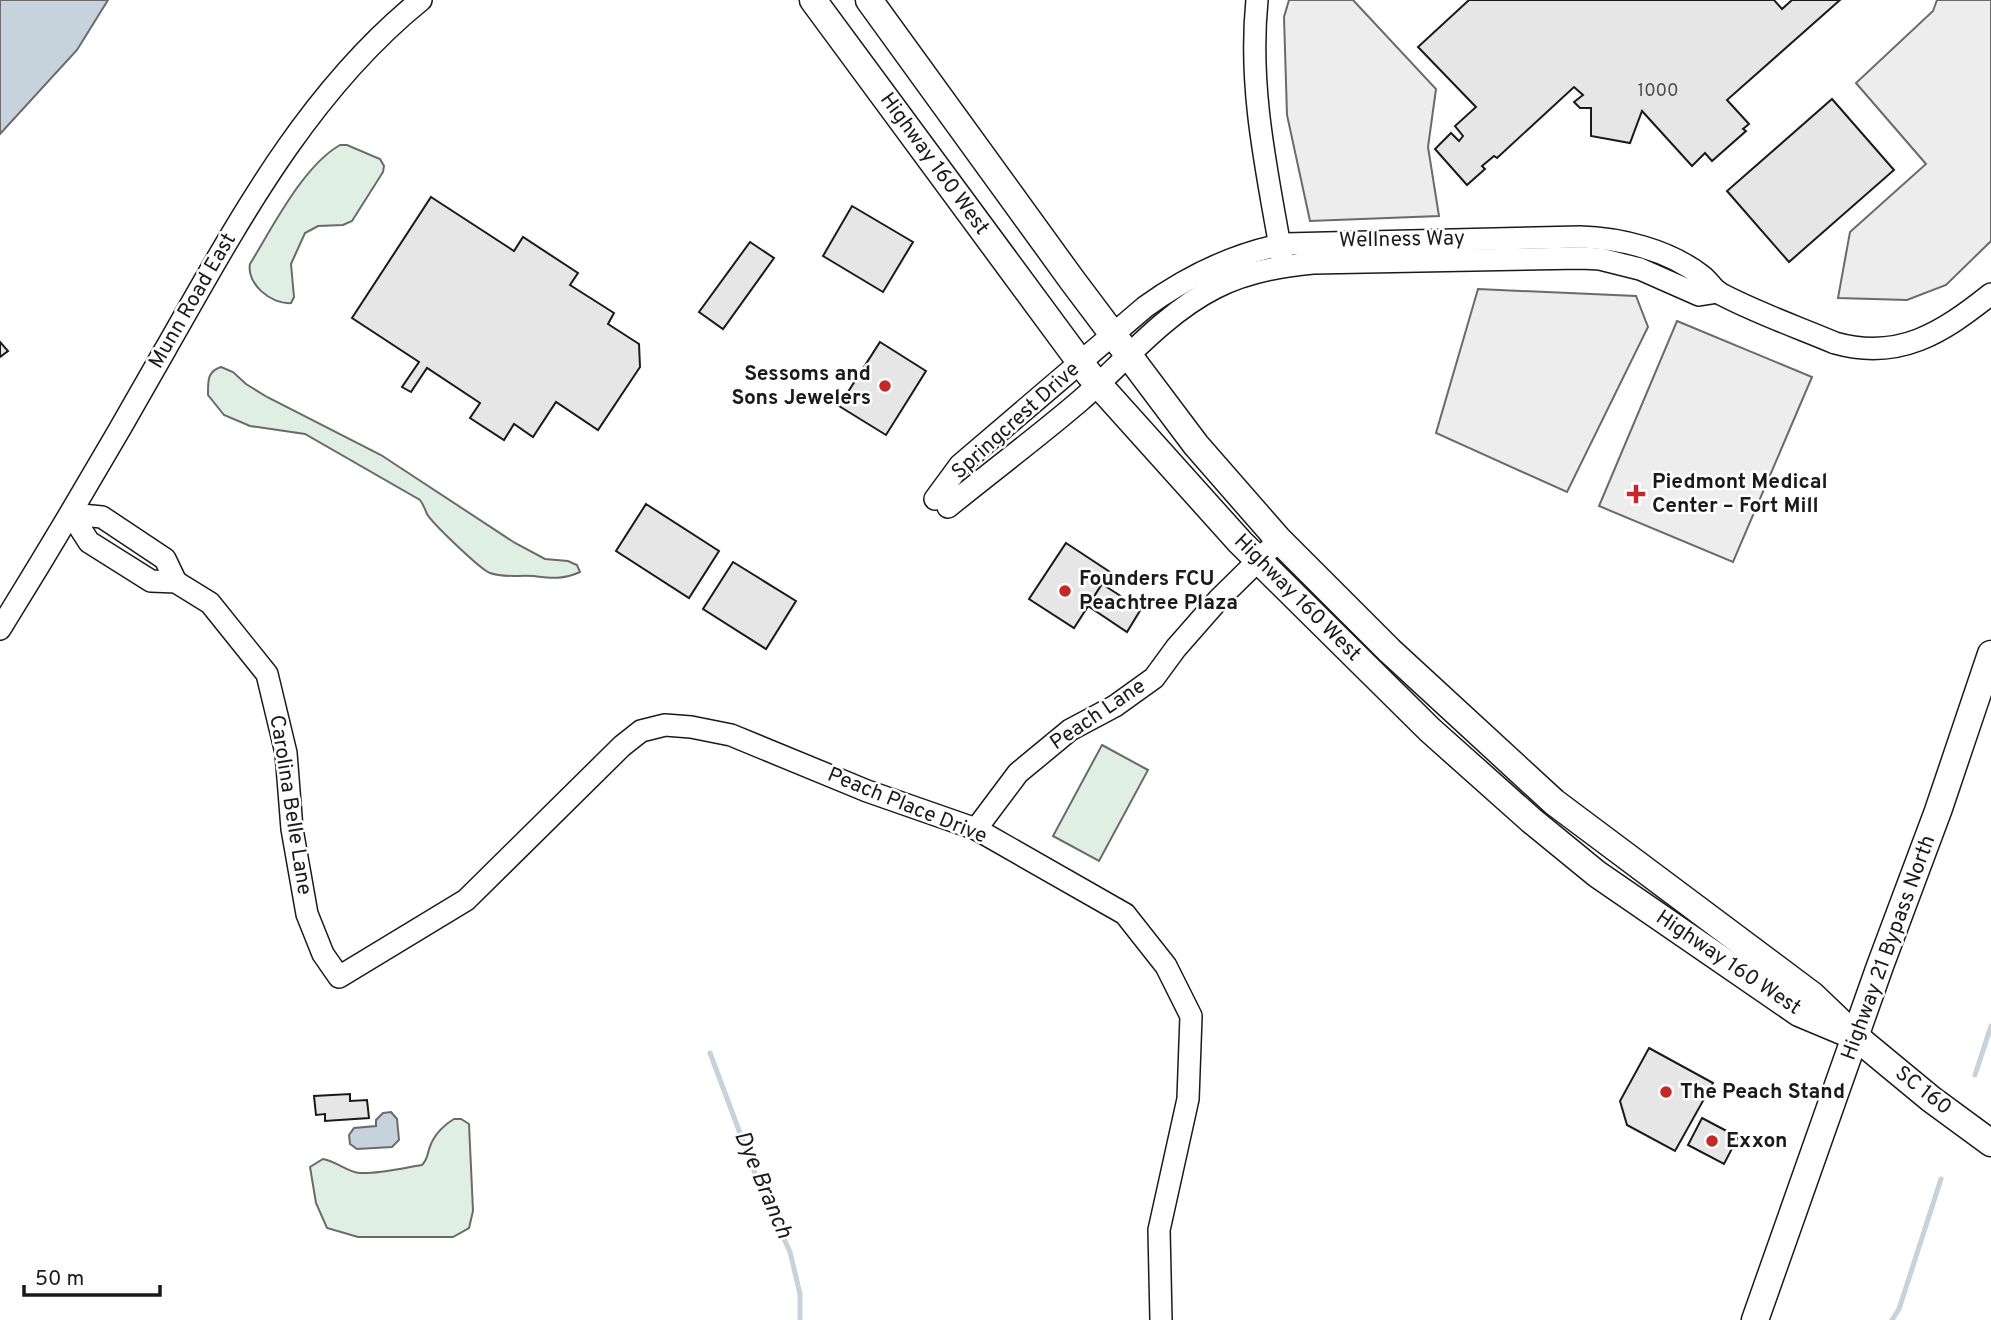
<svg xmlns="http://www.w3.org/2000/svg" width="1991" height="1320" viewBox="0 0 1991 1320" font-family="Overpass,sans-serif">
  <style>
    .green { fill: #e0efe3; stroke: #6a6a6a; stroke-width: 2 }
    .parking { fill: #ededed; stroke: #6a6a6a; stroke-width: 2 }
    .water { fill: #c6d2dc; stroke: #6a6a6a; stroke-width: 2 }
    .lines { fill: none; stroke-linecap: round; stroke-linejoin: round }
    .stream { stroke: #c6d2dc; stroke-width: 5 }
    .building { fill: #e6e6e6; stroke: #1a1a1a; stroke-width: 2 }
    .minor-casing { stroke: #1a1a1a; stroke-width: 24 }
    .major-casing { stroke: #1a1a1a; stroke-width: 29 }
    .minor { stroke: #fff; stroke-width: 21 }
    .major { stroke: #fff; stroke-width: 26 }
    .poi-dot { fill: #c62828; stroke: #fff; stroke-width: 2.5 }
    .labels { text-anchor: middle; dominant-baseline: central; stroke-width: 5; stroke-linejoin: round; paint-order: stroke }
    .number-label { font-size: 18px; fill: #4d4d4d }
    .street-label { font-size: 21px; fill: #1a1a1a; stroke: #fff }
    .poi-label { font-size: 21px; font-weight: bold; fill: #1a1a1a; stroke: #fff; text-anchor: start }
    .water-label { font-size: 23px; font-style: italic; fill: #1a1a1a; stroke: #fff }
  </style>
  <rect width="100%" height="100%" fill="#fff"/>
  <!-- green -->
  <g class="green">
    <path d="M340,145H347L380,159L384,166L383,172L352,221L343,225L318,226L305,233L291,264L294,297L291,303C271,305 246,283 250,264C272,228 303,166 340,145Z"/>
    <path d="M221,367L233,372L246,384L267,397L381,455L515,543L545,559L568,561L577,565L580,572C563,580 550,578 533,576C518,575 504,578 490,573C481,570 432,523 427,514C425,510 424,505 420,500L305,434L250,426L224,415L208,395C208,382 207,371 221,367Z"/>
    <path d="M1102,745L1148,770L1099,861L1053,836Z"/>
    <path d="M454,1119H461L469,1124L473,1211L469,1228L453,1237H358L327,1228L316,1203L310,1167L323,1159C338,1162 347,1172 360,1173C379,1174 403,1168 422,1165C429,1158 427,1152 431,1144C435,1134 445,1124 454,1119Z"/>
  </g>
  <!-- parking -->
  <g class="parking">
    <path d="M1289,0H1353L1436,89L1428,147L1439,216L1310,221L1287,115L1284,17Z"/>
    <path d="M1937,0H1991V241L1946,285L1907,300L1838,298L1850,232L1926,164L1856,83L1933,11Z"/>
    <path d="M1478,289L1636,296L1648,327L1567,492L1436,433Z"/>
    <path d="M1677,321L1812,377L1733,562L1599,506Z"/>
  </g>
  <!-- water -->
  <g class="water">
    <path d="M0,0H108L77,50L0,134Z"/>
    <path d="M391,1112L397,1119L399,1140L392,1147L357,1149L350,1144L349,1135L354,1128L376,1126V1120L383,1113Z"/>
  </g>
  <g class="lines">
    <!-- stream -->
    <g class="stream">
      <path d="M710,1053L759,1184L790,1252L800,1294V1320"/>
      <path d="M1975,1075L1991,1026"/>
      <path d="M1892,1320L1899,1309L1941,1179"/>
    </g>
  </g>
  <!-- building -->
  <g class="building">
    <path d="M1469,0H1774L1782,9L1792,0H1840L1727,100L1749,124L1743,129L1746,131L1712,161L1705,153L1692,166L1642,111L1630,143L1591,136V108H1580L1574,102L1583,95L1574,87L1497,158L1494,156L1482,166L1485,169L1467,185L1435,149L1451,133L1459,141L1463,136L1455,126L1476,107L1418,47Z"/>
    <path d="M1832,99L1894,170L1789,262L1727,191Z"/>
    <path d="M431,197L514,251L523,237L578,273L570,285L614,313L608,324L639,344L640,367L598,430L556,402L533,437L514,424L504,440L470,418L480,403L427,368L411,392L402,387L419,362L352,318Z"/>
    <path d="M852,206L913,242L883,292L823,256Z"/>
    <path d="M750,242L774,258L723,329L699,312Z"/>
    <path d="M0,342L8,351L0,357Z"/>
    <path d="M880,342L926,371L886,435L839,406Z"/>
    <path d="M646,504L719,551L689,598L616,551Z"/>
    <path d="M1066,543L1110,572L1074,628L1029,599Z"/>
    <path d="M733,562L796,601L766,649L703,609Z"/>
    <path d="M1102,584L1141,609L1127,632L1088,606Z"/>
    <path d="M1649,1048L1713,1083L1675,1151L1627,1125L1620,1101Z"/>
    <path d="M350,1094V1101L367,1100L369,1118L325,1121V1114L316,1115L314,1096Z"/>
    <path d="M1702,1118L1738,1137L1724,1164L1688,1145Z"/>
  </g>
  <g class="lines">
    <!-- minor casing -->
    <g class="minor-casing">
      <g id="minor">
        <path d="M1257,0C1248,89 1267,171 1282,258"/>
        <path d="M935,499L960,465L1145,307C1188,276 1233,254 1285,244L1580,237C1620,238 1669,250 1702,276C1709,281 1713,290 1721,294C1757,313 1797,327 1835,343C1899,361 1942,333 1991,294"/>
        <path d="M948,507C992,471 1038,437 1081,400C1124,362 1164,314 1215,288C1246,272 1279,266 1313,263L1582,258L1600,259L1640,269L1699,295L1718,292"/>
        <path d="M71,514L89,542L151,581L176,582L210,603L267,674L286,753L292,829L307,914L323,954L339,977L466,900L622,746L641,731L665,725L691,727L731,735L867,791L976,829L1125,914L1166,966L1191,1016L1188,1099L1159,1230L1161,1320"/>
        <path d="M71,514L102,517L165,559L176,582"/>
        <path d="M0,629C57,537 112,444 165,350C237,224 306,93 421,0"/>
        <path d="M976,829L1018,773L1070,730L1115,706L1154,678L1176,648L1219,599L1279,540"/>
      </g>
    </g>
    <!-- major casing -->
    <g class="major-casing">
      <g id="major">
        <path d="M813,0L1089,374L1240,542L1430,730L1531,820L1597,874L1799,1013L1842,1031"/>
        <path d="M869,0L1072,280L1196,445L1279,540L1390,651L1554,802L1812,995L1856,1037L1931,1099L1991,1143"/>
        <path d="M1755,1320L1880,966L1938,811L1991,654"/>
      </g>
    </g>
    <!-- minor -->
    <use href="#minor" class="minor"/>
    <!-- major -->
    <use href="#major" class="major"/>
  </g>
  <!-- markers -->
  <g class="poi-dot">
    <circle cx="885" cy="386" r="7"/>
    <path d="M1632.5 483.5h7v7h7v7h-7v7h-7v-7h-7v-7h7z"/>
    <circle cx="1065" cy="591" r="7"/>
    <circle cx="1666" cy="1092" r="7"/>
    <circle cx="1712" cy="1141" r="7"/>
  </g>
  <g class="labels">
    <!-- number labels -->
    <g class="number-label">
      <text x="1658" y="91">1000</text>
    </g>
    <!-- street labels -->
    <g class="street-label">
      <text transform="translate(934 164) rotate(54)">Highway 160 West</text>
      <text transform="translate(1402 240) rotate(-1)">Wellness Way</text>
      <text transform="translate(193 301) rotate(-60)">Munn Road East</text>
      <text transform="translate(1016 421) rotate(-42)">Springcrest Drive</text>
      <text transform="translate(1297 598) rotate(45)">Highway 160 West</text>
      <text transform="translate(1098 715) rotate(-34)">Peach Lane</text>
      <text transform="translate(290 805) rotate(81)">Carolina Belle Lane</text>
      <text transform="translate(907 806) rotate(22)">Peach Place Drive</text>
      <text transform="translate(1889 948) rotate(-70)">Highway 21 Bypass North</text>
      <text transform="translate(1728 963) rotate(34)">Highway 160 West</text>
      <text transform="translate(1923 1091) rotate(38)">SC 160</text>
    </g>
    <!-- poi labels -->
    <g class="poi-label">
      <text x="871" y="374" text-anchor="end">Sessoms and<tspan x="871" dy="24">Sons Jewelers</tspan></text>
      <text x="1652" y="482">Piedmont Medical<tspan x="1652" dy="24">Center – Fort Mill</tspan></text>
      <text x="1079" y="579">Founders FCU<tspan x="1079" dy="24">Peachtree Plaza</tspan></text>
      <text x="1680" y="1092">The Peach Stand</text>
      <text x="1726" y="1141">Exxon</text>
    </g>
    <!-- water labels -->
    <g class="water-label">
      <text transform="translate(762 1185) rotate(67)">Dye Branch</text>
    </g>
  </g>
  <!-- scale -->
  <path d="M24 1285v10h136v-10" fill="none" stroke="#1a1a1a" stroke-width="3.5"/>
  <text x="35" y="1285" font-size="21" fill="#1a1a1a" stroke="#ffffff" stroke-width="5" paint-order="stroke">50 m</text>
</svg>
